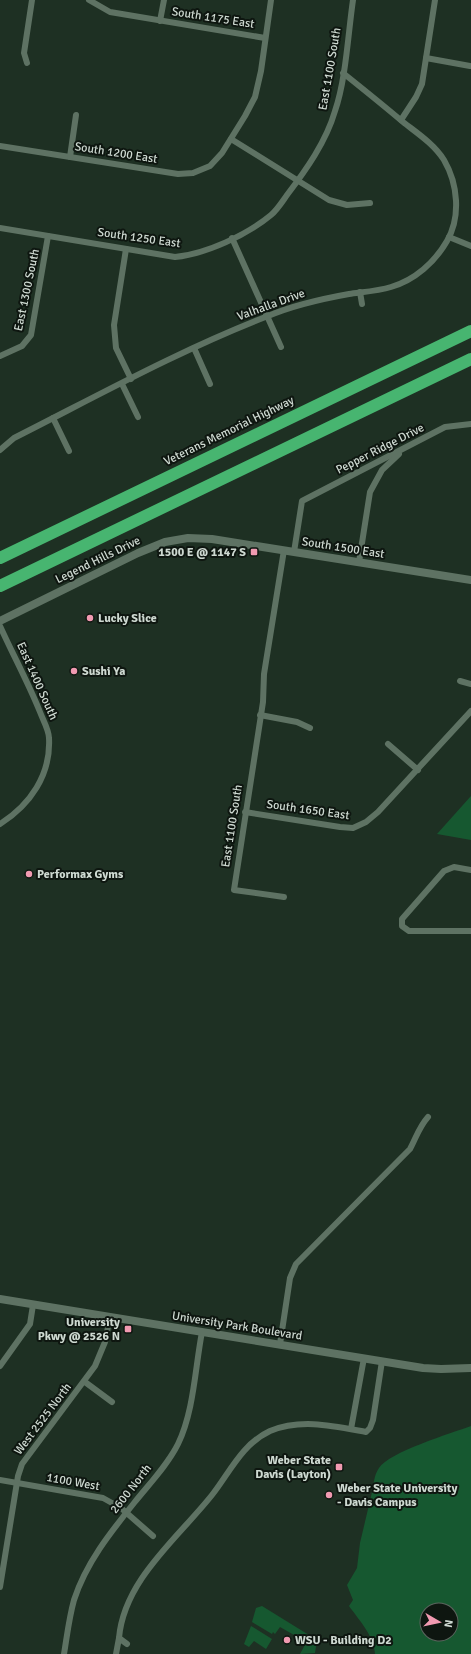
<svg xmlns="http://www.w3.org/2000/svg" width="471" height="1654" viewBox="0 0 471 1654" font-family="Signika,sans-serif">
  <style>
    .green { fill: #165830; fill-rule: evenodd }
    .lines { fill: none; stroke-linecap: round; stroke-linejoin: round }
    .minor { stroke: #5e7263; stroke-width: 6 }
    .tertiary { stroke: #5e7263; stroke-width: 8 }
    .motorway { stroke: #47b570; stroke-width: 12 }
    .poi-dot { fill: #f19ab1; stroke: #0e1610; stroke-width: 1.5 }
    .labels { text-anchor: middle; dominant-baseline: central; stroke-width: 4; stroke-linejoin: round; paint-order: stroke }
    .street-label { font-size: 12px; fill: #ced9d1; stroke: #0e1610 }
    .poi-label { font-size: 12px; font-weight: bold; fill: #ced9d1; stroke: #0e1610; text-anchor: start }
  </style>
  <rect width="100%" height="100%" fill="#1e3023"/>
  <!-- green -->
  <g class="green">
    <path d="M471,796V840L437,834Z"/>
    <path d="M471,1426V1654H375C374,1636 359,1620 349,1606L353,1600L347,1585L357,1568L360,1543L373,1488C374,1480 375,1474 379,1468C389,1452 452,1433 471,1426ZM427,1610H451V1634H427Z"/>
    <path d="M262,1606L317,1640L315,1653L300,1654L306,1643L303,1641V1639L295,1634L294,1635L280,1627L275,1634L273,1632L272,1634L252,1622L256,1608Z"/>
    <path d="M251,1626L272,1639L266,1649L254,1641L249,1647L244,1644Z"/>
  </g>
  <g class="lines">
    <!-- minor -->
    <g class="minor">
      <path d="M89,0L110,12L265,38"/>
      <path d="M160,21L164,0"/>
      <path d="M426,58L470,66"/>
      <path d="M27,63L24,53L32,0"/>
      <path d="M401,120L416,97L422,84L435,0"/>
      <path d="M231,139L329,200L347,205L370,203"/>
      <path d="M0,146L178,174L193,173L210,166L222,153L245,116L255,97L261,71L271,0"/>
      <path d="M70,157L76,115"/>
      <path d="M0,228L175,257C206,254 247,235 271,215C277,210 282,202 287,195C306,170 326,142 335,111C346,79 348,34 353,0"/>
      <path d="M449,237L471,246"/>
      <path d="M232,238L281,347"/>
      <path d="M126,249L114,325L116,348L131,379"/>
      <path d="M360,292L362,304"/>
      <path d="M194,348L210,384"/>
      <path d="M0,356L22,346L31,335L48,236"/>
      <path d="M122,384L138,417"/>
      <path d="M53,418L69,451"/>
      <path d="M0,450L14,438C97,396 180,350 268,316C294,305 321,299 349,294C363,292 378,291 391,287C415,280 435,262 447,241C461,217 458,184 444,160C434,144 417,133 403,122C383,105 363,89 343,73"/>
      <path d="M294,552L302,501L445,427L471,424"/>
      <path d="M359,562L370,492L382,470L399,454"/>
      <path d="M0,626C13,655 28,682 40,712C43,720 49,730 49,738C51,775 30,805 0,824"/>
      <path d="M460,681L471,684"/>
      <path d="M260,715L297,722L310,728"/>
      <path d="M388,744L418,770"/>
      <path d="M245,812L340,827L353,828L366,822L378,812L471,711"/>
      <path d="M471,870L454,867L444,871L402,919V926L409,931H471"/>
      <path d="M284,897L234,890L263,702L264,674L284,550"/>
      <path d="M280,1344L290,1278L296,1264L410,1149C416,1138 419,1127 428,1117"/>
      <path d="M0,1366L30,1324L33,1305"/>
      <path d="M85,1382L112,1402"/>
      <path d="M351,1429L364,1358"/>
      <path d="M0,1480L103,1498L121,1508L153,1536"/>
      <path d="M0,1587L18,1476L22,1464L95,1366L105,1342L110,1317"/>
      <path d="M127,1644L119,1638C124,1580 178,1538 212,1495C230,1472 242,1444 270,1431C301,1418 334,1426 366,1432L370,1428L373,1420L382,1361"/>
      <path d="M64,1654C67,1636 69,1618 74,1600C86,1563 110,1533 134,1503C149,1484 167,1466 178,1444C194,1411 195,1368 202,1332"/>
      <path d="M116,1654L119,1638"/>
    </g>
    <!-- tertiary -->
    <g class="tertiary">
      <path d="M0,621L138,553L165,542L188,538L212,539L471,580"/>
      <path d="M0,1299L423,1368L441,1369L471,1368"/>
    </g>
    <!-- motorway -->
    <g class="motorway">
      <path d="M0,558L471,331"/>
      <path d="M0,586L471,359"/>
    </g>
  </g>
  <!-- markers -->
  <g class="poi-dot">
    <rect x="250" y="548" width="8" height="8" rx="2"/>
    <circle cx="90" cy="618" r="4"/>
    <circle cx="74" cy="671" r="4"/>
    <circle cx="29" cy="874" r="4"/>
    <rect x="124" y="1325" width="8" height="8" rx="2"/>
    <rect x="335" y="1463" width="8" height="8" rx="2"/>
    <circle cx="329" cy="1495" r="4"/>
    <circle cx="287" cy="1640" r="4"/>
  </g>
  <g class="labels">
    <!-- street labels -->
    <g class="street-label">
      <text transform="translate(213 18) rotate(9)">South 1175 East</text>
      <text transform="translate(330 69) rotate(-80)">East 1100 South</text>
      <text transform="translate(116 153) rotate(9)">South 1200 East</text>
      <text transform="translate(139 238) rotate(8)">South 1250 East</text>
      <text transform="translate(27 290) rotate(-78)">East 1300 South</text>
      <text transform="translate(271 305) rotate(-20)">Valhalla Drive</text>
      <text transform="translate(229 431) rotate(-26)">Veterans Memorial Highway</text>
      <text transform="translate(380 449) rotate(-27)">Pepper Ridge Drive</text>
      <text transform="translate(343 548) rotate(9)">South 1500 East</text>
      <text transform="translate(98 560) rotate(-26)">Legend Hills Drive</text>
      <text transform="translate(37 681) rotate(66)">East 1400 South</text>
      <text transform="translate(308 810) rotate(8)">South 1650 East</text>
      <text transform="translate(232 826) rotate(-81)">East 1100 South</text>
      <text transform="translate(237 1326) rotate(9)">University Park Boulevard</text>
      <text transform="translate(43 1419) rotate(-53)">West 2525 North</text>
      <text transform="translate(73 1482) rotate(10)">1100 West</text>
      <text transform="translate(131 1489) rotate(-52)">2600 North</text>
    </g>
    <!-- poi labels -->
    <g class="poi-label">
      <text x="246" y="552" text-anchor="end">1500 E @ 1147 S</text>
      <text x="98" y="618">Lucky Slice</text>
      <text x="82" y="671">Sushi Ya</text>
      <text x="37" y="874">Performax Gyms</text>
      <text x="120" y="1322" text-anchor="end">University<tspan x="120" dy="14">Pkwy @ 2526 N</tspan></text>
      <text x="331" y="1460" text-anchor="end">Weber State<tspan x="331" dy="14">Davis (Layton)</tspan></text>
      <text x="337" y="1488">Weber State University<tspan x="337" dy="14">- Davis Campus</tspan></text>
      <text x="295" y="1640">WSU - Building D2</text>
    </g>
  </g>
  <!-- north arrow -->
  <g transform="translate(439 1622) rotate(99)"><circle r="19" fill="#0e1610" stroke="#5b645d"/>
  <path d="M0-3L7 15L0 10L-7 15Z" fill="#f19ab1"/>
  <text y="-6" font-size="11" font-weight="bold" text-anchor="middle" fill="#ced9d1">N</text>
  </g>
</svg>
